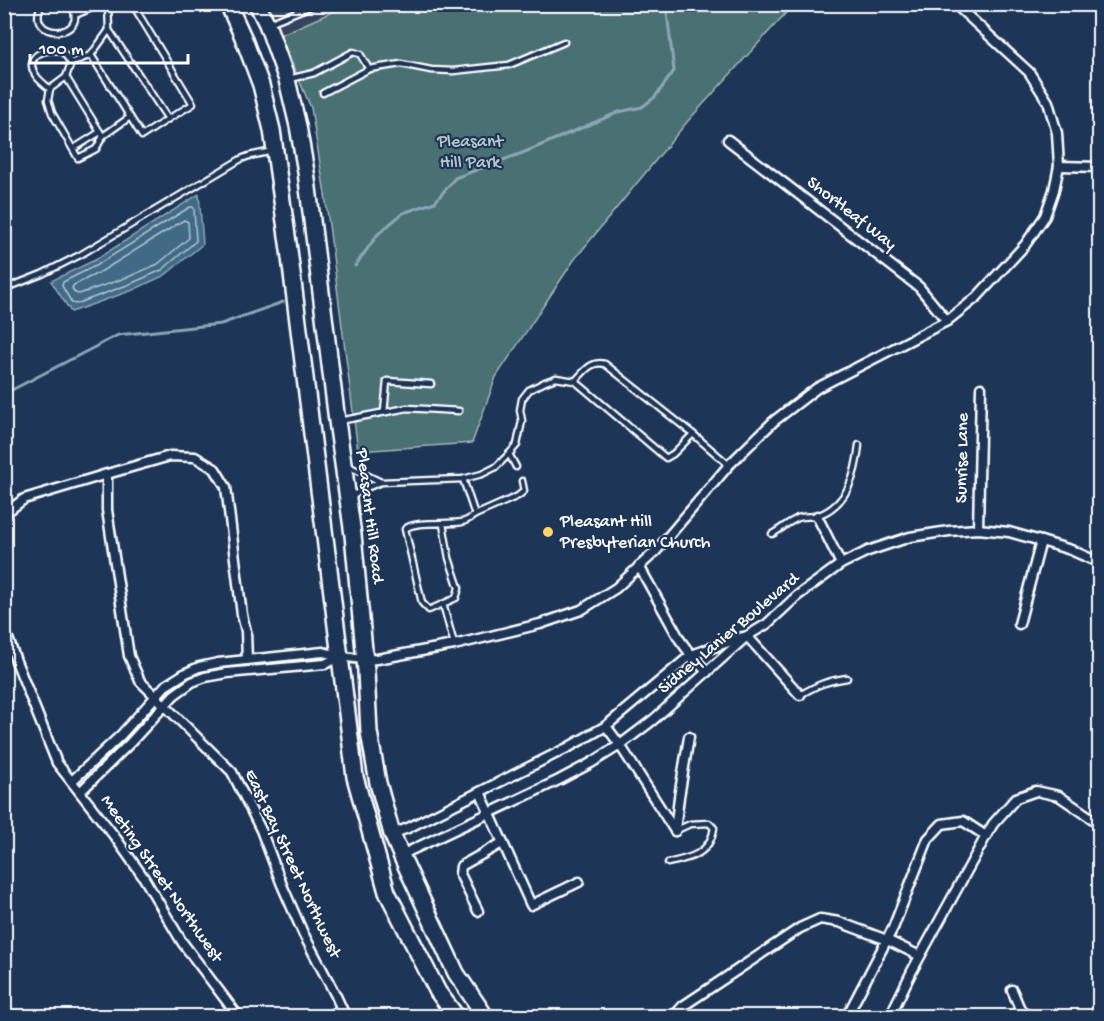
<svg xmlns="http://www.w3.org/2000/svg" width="1104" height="1021" viewBox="0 0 1104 1021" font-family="'Gochi Hand',sans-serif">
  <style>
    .built { fill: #344361 }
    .green { fill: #4a7073; stroke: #a4b8b9; stroke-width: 1.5 }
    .water { fill: #406b86; stroke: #8ca6b6; stroke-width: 1.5 }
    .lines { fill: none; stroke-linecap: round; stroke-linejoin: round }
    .shore { stroke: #b3c4cf; stroke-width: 1.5 }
    .stream { stroke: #8ca6b6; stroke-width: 3 }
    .lane-casing { stroke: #fff; stroke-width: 9 }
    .street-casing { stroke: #fff; stroke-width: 13 }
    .highway-casing { stroke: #fff; stroke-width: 20 }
    .lane { stroke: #1d3557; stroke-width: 4.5 }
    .street { stroke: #1d3557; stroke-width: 8 }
    .highway { stroke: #1d3557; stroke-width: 15 }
    .poi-dot { fill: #ffd166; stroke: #1d3557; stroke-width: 2 }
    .labels { text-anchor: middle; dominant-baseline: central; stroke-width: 4.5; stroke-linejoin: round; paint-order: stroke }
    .park-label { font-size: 18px; fill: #b7c6c7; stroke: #1d3557 }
    .street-label { font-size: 18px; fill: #fff; stroke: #1d3557 }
    .poi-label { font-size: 18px; fill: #fff; stroke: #1d3557; text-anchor: start }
  </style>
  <rect width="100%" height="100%" fill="#1d3557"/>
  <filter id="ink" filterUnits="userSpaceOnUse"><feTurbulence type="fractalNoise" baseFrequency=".0167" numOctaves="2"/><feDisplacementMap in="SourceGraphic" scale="12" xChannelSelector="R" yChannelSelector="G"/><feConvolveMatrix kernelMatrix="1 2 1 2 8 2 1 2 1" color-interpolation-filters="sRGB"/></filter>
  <g filter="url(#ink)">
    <!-- built -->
    <path class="built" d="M257,5H348L280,35Z"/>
    <!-- green -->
    <path class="green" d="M348,5H793L687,122L574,260L496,377L472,443L358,451L325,194L311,108L280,35Z"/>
    <!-- water -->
    <path class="water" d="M199,194L203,244L165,275L133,290L71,312L51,281L95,260Z"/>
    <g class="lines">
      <!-- shore -->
      <g class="shore">
        <path d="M190,207H193L194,209L196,241L162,270L130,284L76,304L72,303L62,286L63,282L97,265Z"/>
        <path d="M184,220L188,222L189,238L158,264L128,277L79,294L75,293L72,288L74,285L102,271Z"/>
      </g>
      <!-- stream -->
      <g class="stream">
        <path d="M355,266L378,234L403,213L435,202L455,178L525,152L619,112L642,107L655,97L674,71L666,4"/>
        <path d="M4,394L118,335L221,324L283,302"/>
      </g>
      <!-- lane casing -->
      <g class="lane-casing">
        <g id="lane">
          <path d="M42,4C22,40 92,41 71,4"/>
          <path d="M108,4L109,30L168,119L193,104L133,5L127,4"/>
          <path d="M75,15L101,4"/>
          <path d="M269,23L316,4"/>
          <path d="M109,30L91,55L142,136L168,119"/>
          <path d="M91,55L71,63L66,77L100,132L103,136L130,117"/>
          <path d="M369,69L401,64L431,70L453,71L509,65L564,42"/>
          <path d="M66,77L50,89L48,100L52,113L78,158L96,149L103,136"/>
          <path d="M289,79L314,73L353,52L360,54L369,69L323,93"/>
          <path d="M50,89C43,83 33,76 32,66C31,52 52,47 62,52C66,55 68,59 71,63"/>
          <path d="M73,149L100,132"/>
          <path d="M4,289L42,274L80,255L241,159L249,156L273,151"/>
          <path d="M575,381C584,372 591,360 605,364L693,434"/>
          <path d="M384,412L387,381L431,384"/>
          <path d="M339,421L407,408L459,411"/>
          <path d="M509,454L516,467"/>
          <path d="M348,466L381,482"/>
          <path d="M351,498L361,490L381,482L463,479L482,474L496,467L509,454L517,445L522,421L520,410L522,399L529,390L545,382L556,378L575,381L666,458L673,454L693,434L729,465"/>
          <path d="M475,515L518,496L524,491L522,481"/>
          <path d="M443,524L449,558L459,588L456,598L429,610L422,603L405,529C415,520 447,525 462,522C467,521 471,518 475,515L463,479"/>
          <path d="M772,534C780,530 787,523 796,519C803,515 811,518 819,515C848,504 856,474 859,445"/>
          <path d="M443,604L454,644"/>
          <path d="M800,695C817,685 826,681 847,678"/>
          <path d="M668,863C691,858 710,854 714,828L709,823L690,824L675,831"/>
        </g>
      </g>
      <!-- street casing -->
      <g class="street-casing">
        <g id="street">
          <path d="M728,140L919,287L947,321"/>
          <path d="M1059,166L1100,167"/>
          <path d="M107,474V510L129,656L140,681L232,772L261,830L282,885L303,933L336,996L345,1016"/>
          <path d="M4,514L24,499L107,474L170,456L195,457L215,469L226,487L242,615L246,631L247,660"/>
          <path d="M817,516L841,564"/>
          <path d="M978,529L981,388"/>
          <path d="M639,566L680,640L691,655L707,672"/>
          <path d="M1019,624L1041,541"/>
          <path d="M4,627L16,661L57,763L115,837L144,878L182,942L238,1016"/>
          <path d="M747,636L800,695"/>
          <path d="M606,726L620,745L675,831"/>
          <path d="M72,781L121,735L165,686L184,674L199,667L218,663L323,652C341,657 359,660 377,659L454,645L540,624L581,610L616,588L656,551L729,465L774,421L817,388L947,321L977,297L1025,245L1045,216L1054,190L1059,166L1057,133L1048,102L1029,72L955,4"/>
          <path d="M80,792L130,743L174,695L192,682L205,677L227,673L325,664L339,657"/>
          <path d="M480,792L531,905L579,882"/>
          <path d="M675,831L679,797L689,737"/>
          <path d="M392,834L408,828L569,747L606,726L691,655L743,637"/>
          <path d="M401,855L559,780L591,763L620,745L653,720L747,636L767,624L797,596L841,564L868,551L910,537L949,531L978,529L1009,532L1041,541L1071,550L1100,563"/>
          <path d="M478,911L460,874L461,866L502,843"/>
          <path d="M1012,990L1020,1009L1028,1016"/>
          <path d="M329,1016L342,1010"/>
          <path d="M674,1016L683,1006L800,928L820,919L839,922L887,940L920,956"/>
          <path d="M847,1016L893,928L928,839L942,824L963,821L986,836"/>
          <path d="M890,1016L912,971L986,836L993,824L1016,798L1036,791L1059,796L1100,824"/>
        </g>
      </g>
      <!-- highway casing -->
      <g class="highway-casing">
        <g id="highway">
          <path d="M228,4L243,37L261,85L272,130L289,250L355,777L387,892L438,992L456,1016"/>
          <path d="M257,4L267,24L287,80L298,126L306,172L337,421L353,535L366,671L369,732L378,783L392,834L401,855L456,973L485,1016"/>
        </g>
      </g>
      <!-- lane -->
      <use href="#lane" class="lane"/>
      <!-- street -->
      <use href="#street" class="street"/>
      <!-- highway -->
      <use href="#highway" class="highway"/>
    </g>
  </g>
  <!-- markers -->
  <circle class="poi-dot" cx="548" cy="532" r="6"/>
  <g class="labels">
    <!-- park labels -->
    <g class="park-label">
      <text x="470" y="142">Pleasant<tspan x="470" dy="21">Hill Park</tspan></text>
    </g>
    <!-- street labels -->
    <g class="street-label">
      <text transform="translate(851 214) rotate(38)">Shortleaf Way</text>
      <text transform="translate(963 458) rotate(-89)">Sunrise Lane</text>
      <text transform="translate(369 516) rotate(83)">Pleasant Hill Road</text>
      <text transform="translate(729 634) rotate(-40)">Sidney Lanier Boulevard</text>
      <text transform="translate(292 864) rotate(65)">East Bay Street Northwest</text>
      <text transform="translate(161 879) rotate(55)">Meeting Street Northwest</text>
    </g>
    <!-- poi labels -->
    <g class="poi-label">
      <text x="560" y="522">Pleasant Hill<tspan x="560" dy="21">Presbyterian Church</tspan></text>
    </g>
  </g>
  <!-- margin -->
  <rect width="1104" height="1021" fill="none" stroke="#1d3557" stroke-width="24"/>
  <rect x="12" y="12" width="1080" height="997" fill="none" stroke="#fff" stroke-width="2" filter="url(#ink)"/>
  <!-- scale -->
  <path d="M30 54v9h158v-9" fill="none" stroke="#ffffff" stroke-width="3"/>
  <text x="39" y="54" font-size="18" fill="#ffffff" stroke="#1d3557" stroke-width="4.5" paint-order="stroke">100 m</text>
</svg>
